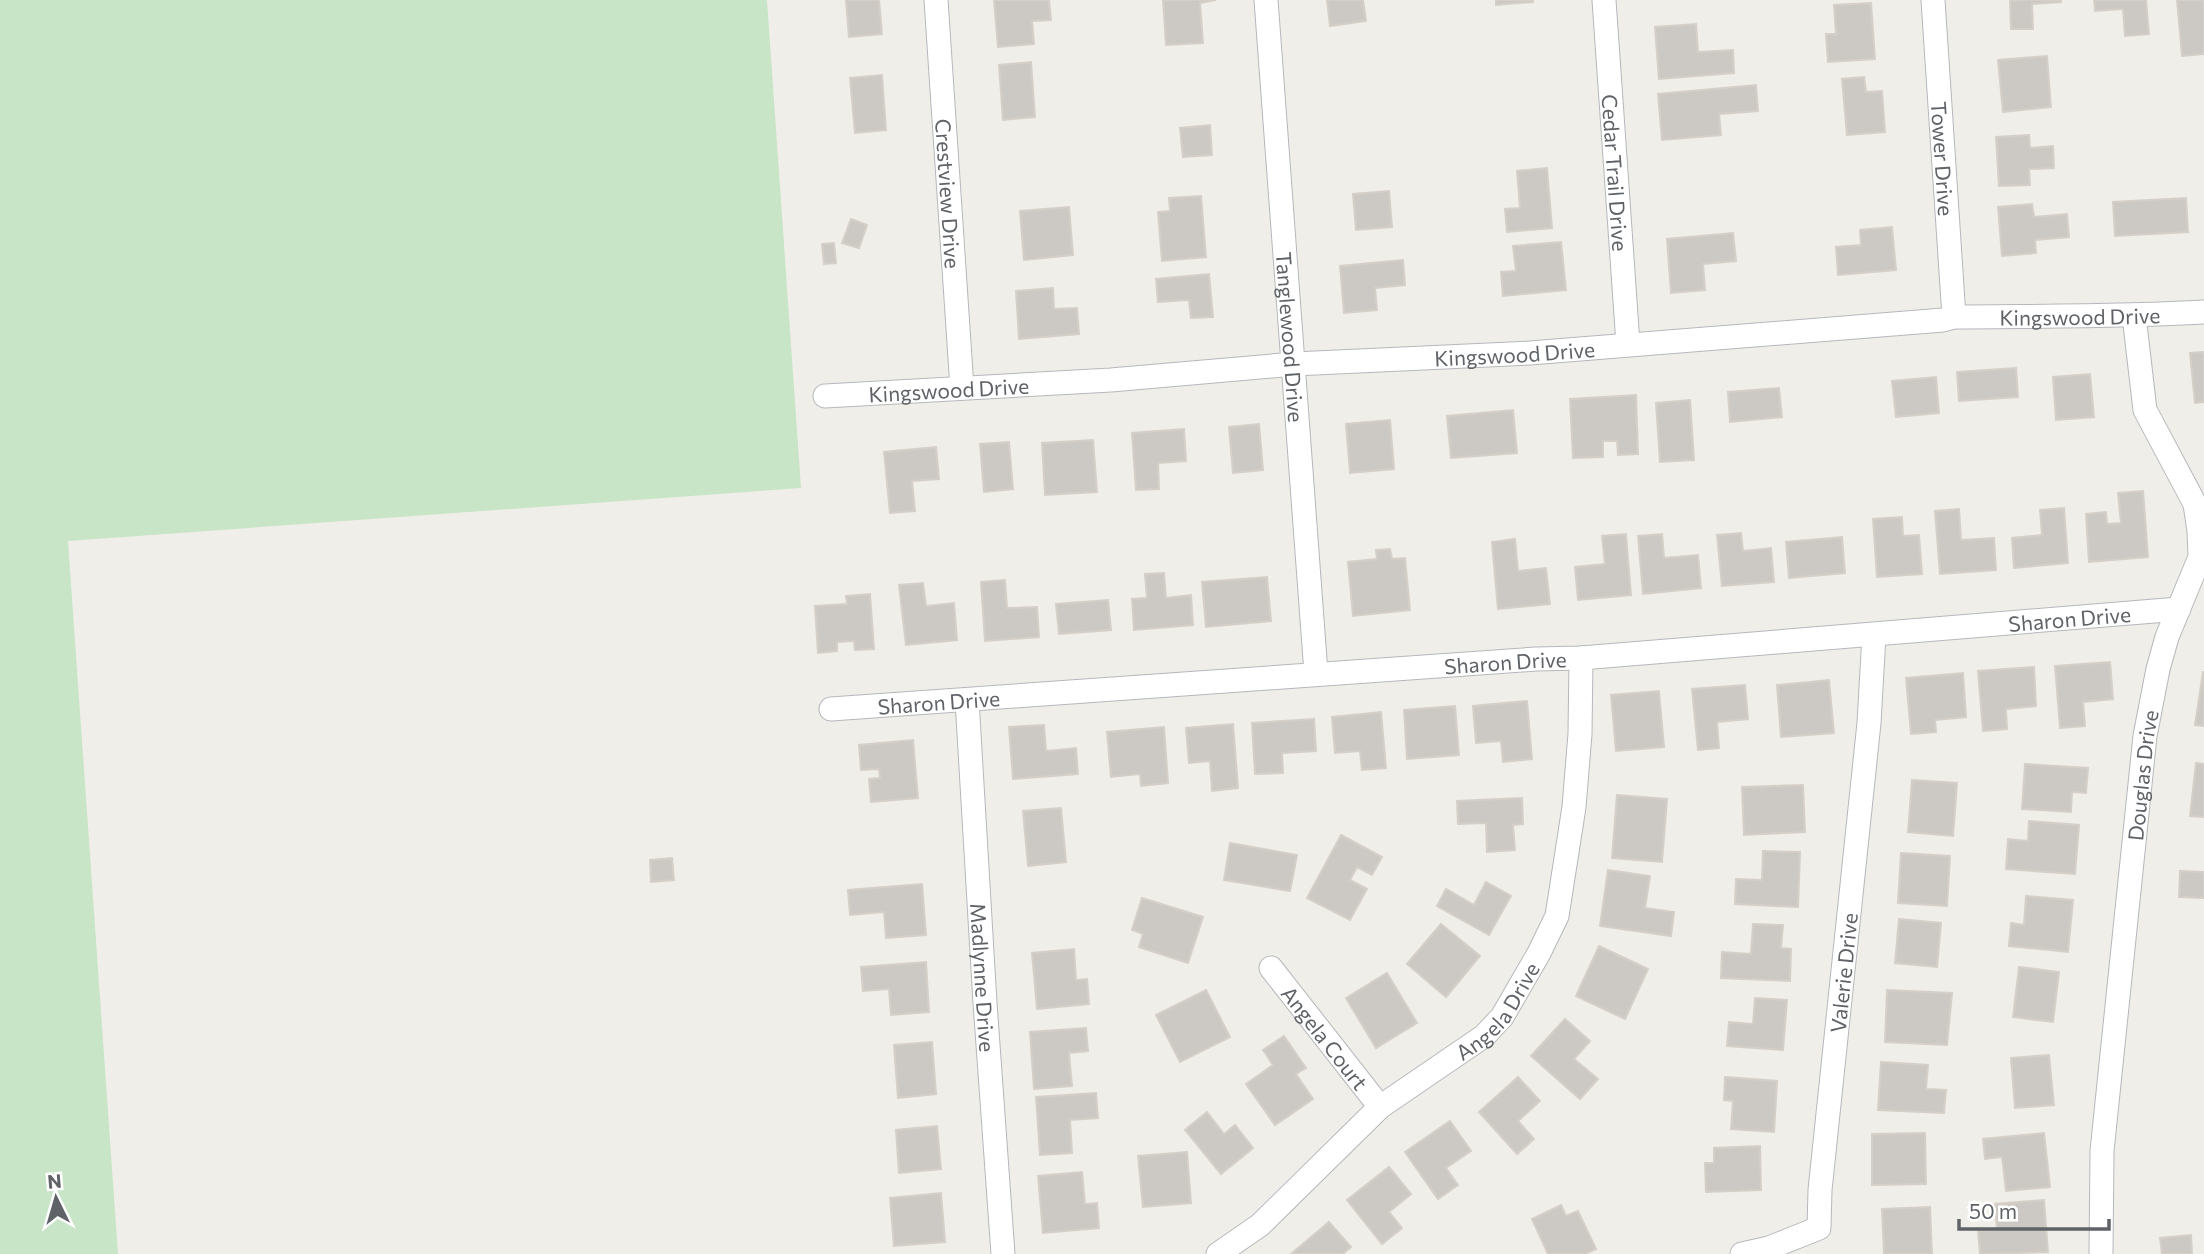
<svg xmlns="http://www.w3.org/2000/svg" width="2204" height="1254" viewBox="0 0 2204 1254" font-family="Commissioner,sans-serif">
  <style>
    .green { fill: #c9e5c7 }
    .building { fill: #ccc9c5; stroke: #d5cfc7; stroke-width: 2 }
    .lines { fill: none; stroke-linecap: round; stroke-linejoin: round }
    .street-casing { stroke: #b5b8bb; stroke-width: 25 }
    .street { stroke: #fff; stroke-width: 23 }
    .labels { text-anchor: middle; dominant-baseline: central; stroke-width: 7; stroke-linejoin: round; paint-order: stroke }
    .street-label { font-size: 21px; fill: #5f6367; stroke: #fff }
  </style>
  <rect width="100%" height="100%" fill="#f0eee8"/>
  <!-- green -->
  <path class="green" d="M0,0H767L801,488L68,541L118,1254H0Z"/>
  <!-- building -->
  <g class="building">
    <path d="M846,0H879L882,34L849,37Z"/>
    <path d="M994,0H1049L1051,20L1032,21L1034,44L998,47Z"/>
    <path d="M1163,0H1216L1200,3L1203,43L1166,45Z"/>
    <path d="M1327,0H1363L1366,21L1330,26Z"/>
    <path d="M1496,0H1533V2L1496,5Z"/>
    <path d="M2010,0H2061V2L2032,4L2033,29H2011Z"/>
    <path d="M2094,0H2146L2149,34L2125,36L2123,9L2095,11Z"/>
    <path d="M2177,0H2204V54L2182,56Z"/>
    <path d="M1871,3L1875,59L1828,62L1826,34H1836L1834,5Z"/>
    <path d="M1696,24L1698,52L1733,50L1734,73L1659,79L1655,27Z"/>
    <path d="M2047,56L2051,107L2003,112L1998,60Z"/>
    <path d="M1031,62L1035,117L1003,120L999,65Z"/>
    <path d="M882,75L886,130L855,133L850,78Z"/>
    <path d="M1864,77L1866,92L1882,91L1885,132L1847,135L1842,79Z"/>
    <path d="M1756,85L1758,111L1719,114L1721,135L1662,140L1658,94Z"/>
    <path d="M1210,125L1212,155L1183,157L1180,128Z"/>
    <path d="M2029,135L2030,148L2053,146L2054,168L2029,169L2030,185L1999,186L1996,137Z"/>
    <path d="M1547,168L1552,228L1507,232L1505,209L1520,208L1517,171Z"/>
    <path d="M1389,191L1392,227L1356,230L1353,194Z"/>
    <path d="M1201,196L1206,257L1162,261L1158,212L1170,211L1169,198Z"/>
    <path d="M2186,198L2188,232L2115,236L2113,202Z"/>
    <path d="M2032,204L2034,217L2067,214L2069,237L2035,240L2036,253L2002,256L1998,207Z"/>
    <path d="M1069,207L1073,255L1024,260L1020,211Z"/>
    <path d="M851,219L867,225L859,248L842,243Z"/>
    <path d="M1892,227L1896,270L1838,275L1836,247L1861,245L1860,230Z"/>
    <path d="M1733,233L1736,261L1703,264L1705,290L1671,293L1667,239Z"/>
    <path d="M1561,242L1566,290L1503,296L1501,272L1516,271L1513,246Z"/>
    <path d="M834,243L836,263L824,264L822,244Z"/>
    <path d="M1403,260L1405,285L1375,288L1377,310L1344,313L1340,266Z"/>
    <path d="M1209,274L1213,317L1191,318L1189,300L1158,302L1156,279Z"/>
    <path d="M1053,288L1054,309L1077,308L1079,334L1019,339L1016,291Z"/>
    <path d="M2204,352V402L2195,403L2190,353Z"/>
    <path d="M2016,368L2018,397L1959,401L1957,372Z"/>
    <path d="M2090,374L2094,417L2056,420L2053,377Z"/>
    <path d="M1936,377L1939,413L1896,417L1892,381Z"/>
    <path d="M1779,388L1782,417L1730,422L1728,392Z"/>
    <path d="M1636,395L1638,454L1618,455L1617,441H1603V457L1573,458L1570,399Z"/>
    <path d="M1690,400L1694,460L1660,462L1656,403Z"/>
    <path d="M1513,410L1517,453L1451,458L1447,416Z"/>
    <path d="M1390,420L1394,469L1350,473L1346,424Z"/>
    <path d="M1259,424L1263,470L1233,473L1229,427Z"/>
    <path d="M1184,429L1186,461L1158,463L1159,489L1136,490L1132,433Z"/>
    <path d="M1093,440L1097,492L1045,495L1042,443Z"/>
    <path d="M1009,442L1013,489L984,492L980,444Z"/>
    <path d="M936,447L939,479L912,481L915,511L890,513L884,452Z"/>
    <path d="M2143,491L2148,557L2089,562L2086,514L2106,512L2107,524L2121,523L2118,493Z"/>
    <path d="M2064,508L2068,563L2014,568L2012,538L2042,535L2040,510Z"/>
    <path d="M1959,509L1961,540L1994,538L1996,570L1940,574L1935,511Z"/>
    <path d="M1902,517L1903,536L1919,535L1922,574L1877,577L1873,519Z"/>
    <path d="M1741,533L1743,551L1771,548L1774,582L1722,586L1717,535Z"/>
    <path d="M1626,534L1631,595L1578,600L1575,567L1605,564L1602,536Z"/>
    <path d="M1662,534L1664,558L1698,555L1701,588L1643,594L1638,536Z"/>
    <path d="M1842,537L1845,573L1789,578L1786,542Z"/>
    <path d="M1515,539L1518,571L1546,568L1550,604L1498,609L1492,542Z"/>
    <path d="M1390,549L1392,559L1405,558L1410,610L1353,616L1348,562L1377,559L1376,550Z"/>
    <path d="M1164,573L1166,598L1191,595L1193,625L1134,630L1132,599L1147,598L1145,574Z"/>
    <path d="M1267,577L1271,621L1206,627L1202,582Z"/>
    <path d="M1005,580L1007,608L1037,607L1039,637L985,641L981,582Z"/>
    <path d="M923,583L926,606L954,603L957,640L906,645L899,585Z"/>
    <path d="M870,594L874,649L855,650L854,641L837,642V651L818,653L815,606L847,604L846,596Z"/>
    <path d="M1108,600L1111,630L1059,634L1056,604Z"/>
    <path d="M2110,662L2113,699L2083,702L2085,726L2060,728L2055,666Z"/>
    <path d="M2034,667L2036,706L2006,709L2007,729L1983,731L1978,671Z"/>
    <path d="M2203,672H2204V726L2195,725Z"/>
    <path d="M1963,673L1966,717L1935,720L1936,732L1911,734L1906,678Z"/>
    <path d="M1829,680L1834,733L1781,737L1777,685Z"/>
    <path d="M1745,685L1748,719L1717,722L1719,748L1698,750L1692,689Z"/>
    <path d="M1659,691L1664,747L1616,751L1611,695Z"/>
    <path d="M1527,701L1532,759L1503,762L1501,741L1476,743L1473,706Z"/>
    <path d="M1455,706L1459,755L1407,759L1404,710Z"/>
    <path d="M1381,712L1386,768L1362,770L1360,751L1335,753L1332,717Z"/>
    <path d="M1314,719L1316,751L1282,753L1283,773L1255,774L1252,723Z"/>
    <path d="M1233,724L1238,788L1212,791L1210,761L1189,763L1186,728Z"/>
    <path d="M1044,725L1046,751L1076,748L1078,774L1013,779L1009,727Z"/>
    <path d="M1164,727L1168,783L1141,786L1140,774L1111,777L1107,732Z"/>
    <path d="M913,740L918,798L871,802L869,779L880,778L879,769L861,770L859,745Z"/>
    <path d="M2196,763L2204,764V817L2190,816Z"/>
    <path d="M2025,764L2088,768L2086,793L2072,792L2071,812L2022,809Z"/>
    <path d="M1912,780L1957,783L1953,836L1908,832Z"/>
    <path d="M1803,785L1805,832L1744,835L1742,787Z"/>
    <path d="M1617,795L1667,799L1662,862L1612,858Z"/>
    <path d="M1522,798L1523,824L1513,825L1515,850L1487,852L1486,823L1458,824L1457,801Z"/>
    <path d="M1061,808L1066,862L1028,866L1023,811Z"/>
    <path d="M2029,821L2079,825L2075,874L2006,869L2008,839L2028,841Z"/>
    <path d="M1341,835L1382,857L1372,875L1357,867L1350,880L1367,889L1350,920L1307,898Z"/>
    <path d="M1230,843L1297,855L1290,891L1224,880Z"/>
    <path d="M1763,851L1800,852L1798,907L1735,904L1736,879L1762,880Z"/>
    <path d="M1901,853L1950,856L1947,906L1898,903Z"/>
    <path d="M672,858L674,880L651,882L650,860Z"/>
    <path d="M1608,870L1650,876L1645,908L1674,912L1671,936L1600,926Z"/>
    <path d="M2180,871L2204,872V898L2179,897Z"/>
    <path d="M1486,882L1511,896L1489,935L1437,906L1446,889L1474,905Z"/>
    <path d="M922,884L926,935L886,938L884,912L850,915L848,890Z"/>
    <path d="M2026,896L2073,900L2068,952L2009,946L2011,923L2024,925Z"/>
    <path d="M1142,898L1203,917L1188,963L1139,947L1143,934L1132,930Z"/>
    <path d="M1899,919L1941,923L1937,967L1895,963Z"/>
    <path d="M1441,924L1480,956L1446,997L1407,964Z"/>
    <path d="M1753,924L1783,925L1781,948L1791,949L1790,981L1721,978L1722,952L1751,954Z"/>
    <path d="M1599,946L1648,969L1625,1019L1576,996Z"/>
    <path d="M1074,949L1076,980L1087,979L1089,1004L1037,1009L1032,953Z"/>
    <path d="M926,962L929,1012L891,1015L889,989L863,991L861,967Z"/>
    <path d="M2019,967L2059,972L2053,1022L2013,1017Z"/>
    <path d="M1387,973L1417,1023L1376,1048L1346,998Z"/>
    <path d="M1206,990L1230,1037L1180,1062L1156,1015Z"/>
    <path d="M1887,990L1952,993L1947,1045L1885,1042Z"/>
    <path d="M1755,998L1787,1000L1783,1050L1727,1046L1729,1022L1753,1024Z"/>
    <path d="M1565,1019L1590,1041L1574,1059L1598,1079L1580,1099L1531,1056Z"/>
    <path d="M1086,1028L1088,1051L1069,1053L1072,1086L1034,1089L1030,1032Z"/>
    <path d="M1284,1036L1306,1068L1296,1074L1313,1099L1275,1125L1246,1084L1273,1065L1263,1050Z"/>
    <path d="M932,1042L936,1094L898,1098L894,1045Z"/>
    <path d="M2049,1055L2054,1105L2015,1108L2011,1058Z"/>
    <path d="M1881,1062L1928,1065L1926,1089L1946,1090L1944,1113L1878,1110Z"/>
    <path d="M1518,1077L1540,1101L1518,1121L1534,1139L1517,1154L1479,1112Z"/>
    <path d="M1725,1077L1777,1081L1774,1132L1731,1129L1733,1101L1724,1100Z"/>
    <path d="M1096,1093L1098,1118L1070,1120L1072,1153L1040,1155L1036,1097Z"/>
    <path d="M1207,1112L1224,1134L1235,1125L1253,1148L1221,1174L1185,1130Z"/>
    <path d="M1450,1121L1471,1151L1446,1168L1458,1185L1438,1199L1405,1152Z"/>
    <path d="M937,1126L941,1169L899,1173L896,1130Z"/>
    <path d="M1925,1133L1926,1184L1872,1185V1134Z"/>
    <path d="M2044,1133L2050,1187L2006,1191L2002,1157L1985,1159L1983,1139Z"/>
    <path d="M1760,1146L1761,1190L1706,1192L1705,1163H1714V1148Z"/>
    <path d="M1187,1152L1191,1203L1143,1207L1138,1156Z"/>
    <path d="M1389,1167L1411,1194L1389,1212L1402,1228L1382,1244L1347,1200Z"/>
    <path d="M1082,1172L1085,1204L1097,1203L1099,1228L1043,1233L1038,1176Z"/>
    <path d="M941,1193L945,1242L894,1246L890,1198Z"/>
    <path d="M2044,1200L2048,1252L1980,1254L1978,1231L1997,1229L1995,1204Z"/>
    <path d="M1561,1205L1566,1216L1578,1211L1596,1249L1585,1254H1548L1532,1219Z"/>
    <path d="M1930,1207L1932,1254H1884L1882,1209Z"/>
    <path d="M1329,1222L1351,1247L1343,1254H1291Z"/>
    <path d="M2191,1235L2192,1254H2162L2160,1238Z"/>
  </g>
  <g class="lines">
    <!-- street casing -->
    <g class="street-casing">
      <g id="street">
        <path id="s1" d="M936,0L962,388"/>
        <path id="s2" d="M1266,0L1316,673"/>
        <path id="s3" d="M1604,0L1628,344"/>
        <path id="s4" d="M1933,0L1954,317"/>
        <path id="s5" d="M825,396L1111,380L1294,364L1530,353L1943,320L1954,317C2037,316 2121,317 2204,312"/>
        <path id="s6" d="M967,700L985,1003L1003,1254"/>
        <path id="s7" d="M831,709L1536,659L1581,658L2179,609"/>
        <path id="s8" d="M1271,968L1380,1107"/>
        <path id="s9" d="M1218,1254L1260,1225L1380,1107L1484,1036L1502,1017L1539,953L1557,916L1574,807L1580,734L1581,658"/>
        <path id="s10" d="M1742,1254L1769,1248L1819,1228L1820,1190L1869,723L1874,635"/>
        <path id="s11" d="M2101,1254L2102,1151L2145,736L2158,669L2167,637L2200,557L2199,531L2195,504L2145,410L2134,316"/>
      </g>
    </g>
    <!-- street -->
    <use href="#street" class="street"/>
  </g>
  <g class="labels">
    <!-- street labels -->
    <g class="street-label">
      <text stroke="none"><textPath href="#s4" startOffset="159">Tower Drive</textPath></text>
      <text stroke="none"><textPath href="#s3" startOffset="173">Cedar Trail Drive</textPath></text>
      <text stroke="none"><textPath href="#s1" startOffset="194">Crestview Drive</textPath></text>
      <text stroke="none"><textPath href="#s5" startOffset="1258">Kingswood Drive</textPath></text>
      <text stroke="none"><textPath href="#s2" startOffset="338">Tanglewood Drive</textPath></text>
      <text stroke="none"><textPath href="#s5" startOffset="691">Kingswood Drive</textPath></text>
      <text stroke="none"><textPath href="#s5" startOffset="124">Kingswood Drive</textPath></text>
      <text stroke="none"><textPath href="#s7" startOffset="1242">Sharon Drive</textPath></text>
      <text stroke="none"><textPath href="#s7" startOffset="676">Sharon Drive</textPath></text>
      <text stroke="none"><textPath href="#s7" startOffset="108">Sharon Drive</textPath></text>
      <text stroke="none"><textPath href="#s11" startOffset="481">Douglas Drive</textPath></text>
      <text stroke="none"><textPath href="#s10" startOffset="338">Valerie Drive</textPath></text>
      <text stroke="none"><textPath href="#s6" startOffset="278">Madlynne Drive</textPath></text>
      <text stroke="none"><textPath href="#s9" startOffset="373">Angela Drive</textPath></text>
      <text stroke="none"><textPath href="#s8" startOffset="88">Angela Court</textPath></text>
    </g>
  </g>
  <!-- north arrow -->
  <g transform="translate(56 1198) rotate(355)" stroke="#ffffff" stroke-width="5" paint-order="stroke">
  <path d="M0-5L12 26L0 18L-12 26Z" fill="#5f6367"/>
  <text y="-10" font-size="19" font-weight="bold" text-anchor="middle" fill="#5f6367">N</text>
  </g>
  <!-- scale -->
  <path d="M1959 1219v10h150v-10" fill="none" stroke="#5f6367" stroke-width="3.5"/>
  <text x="1969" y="1219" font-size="21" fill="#5f6367" stroke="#ffffff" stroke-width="5" paint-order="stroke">50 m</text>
</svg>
